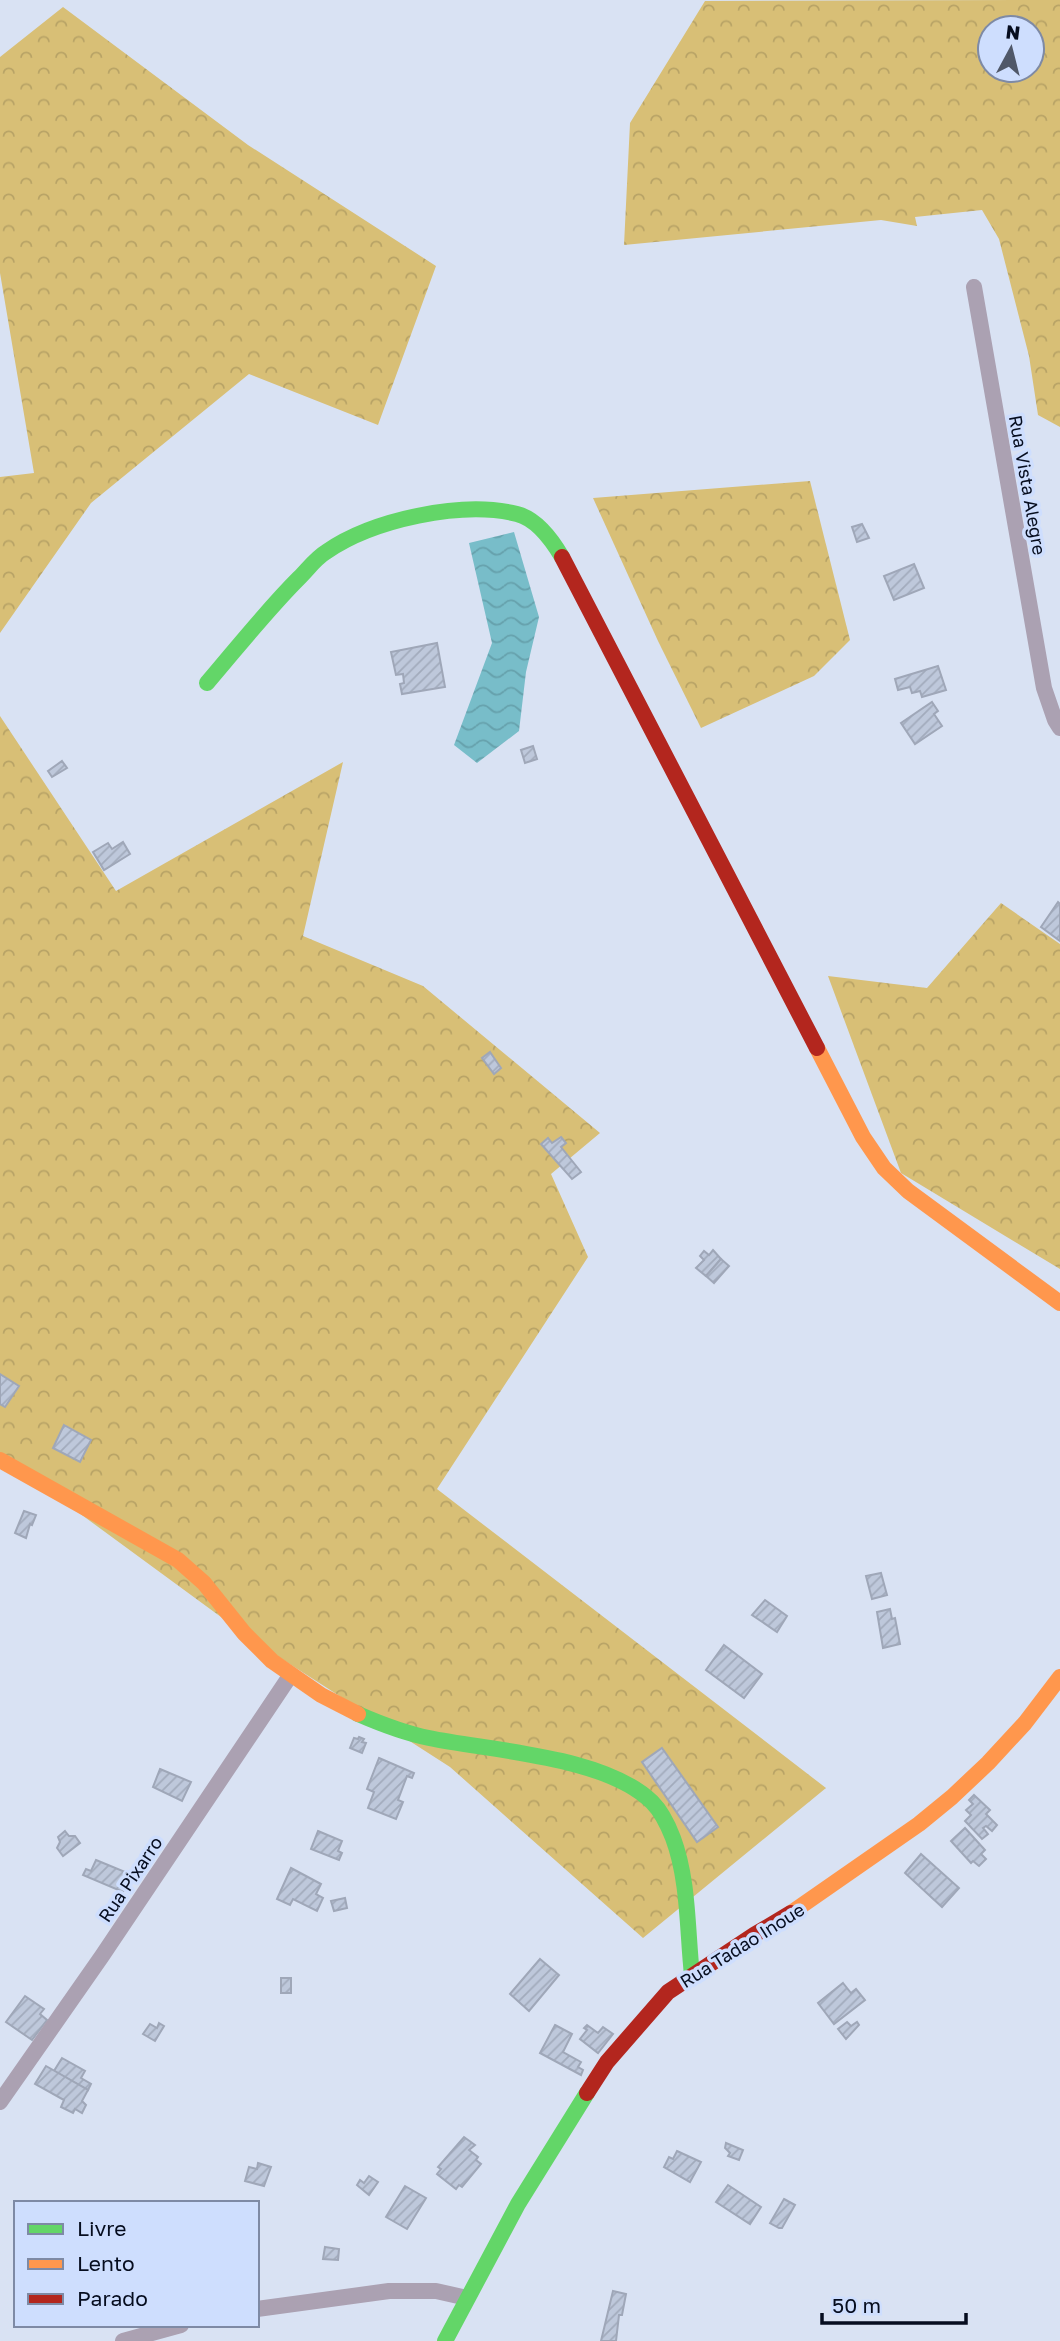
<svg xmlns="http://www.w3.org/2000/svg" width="1060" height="2341" viewBox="0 0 1060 2341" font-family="'Golos Text',sans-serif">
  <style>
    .forest { fill: url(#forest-crowns); fill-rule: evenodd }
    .water { fill: url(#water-waves) }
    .building { fill: url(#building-hatch); stroke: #9fa7b8; stroke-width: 2 }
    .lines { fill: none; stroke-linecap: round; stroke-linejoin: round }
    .street { stroke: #aba1b2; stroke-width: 16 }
    .fast { stroke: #63d668; stroke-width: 16 }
    .slow { stroke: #ff974d; stroke-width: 16 }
    .jam { stroke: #b3261e; stroke-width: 16 }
    .labels { text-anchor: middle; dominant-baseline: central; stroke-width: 7; stroke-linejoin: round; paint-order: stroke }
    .street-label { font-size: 18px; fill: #060d1f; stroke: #cedefe }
  </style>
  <defs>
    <pattern id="forest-crowns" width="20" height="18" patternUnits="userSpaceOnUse" patternTransform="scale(1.75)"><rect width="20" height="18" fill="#d8bf76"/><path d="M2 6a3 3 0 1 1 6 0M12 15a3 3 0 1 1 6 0" fill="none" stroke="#b8a366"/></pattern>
    <pattern id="water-waves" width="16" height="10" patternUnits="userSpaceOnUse" patternTransform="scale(1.75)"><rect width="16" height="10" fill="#78bdc9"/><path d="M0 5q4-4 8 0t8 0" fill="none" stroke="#66a1ac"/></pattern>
    <pattern id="building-hatch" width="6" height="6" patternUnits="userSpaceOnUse" patternTransform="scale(1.75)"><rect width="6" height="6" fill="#bec8db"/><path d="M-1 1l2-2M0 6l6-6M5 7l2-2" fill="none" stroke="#a2abbc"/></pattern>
  </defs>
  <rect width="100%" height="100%" fill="#d9e2f3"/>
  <!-- forest -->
  <g class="forest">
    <path d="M1060,0V427L1038,415L1029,356L999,239L982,210L915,217L917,226L881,220L624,245L630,123L705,1ZM1032,28V70H990V28Z"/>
    <path d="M63,7L248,145L436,266L378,425L249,374L91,503L0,633V477L34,473L0,273V57Z"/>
    <path d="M810,481L850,640L814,676L701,728L658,641L593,498Z"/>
    <path d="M0,716L116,891L343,762L303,936L423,986L600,1133L551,1174L588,1257L437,1489L826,1788L643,1938L450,1767L251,1639L0,1455Z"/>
    <path d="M1001,903L1060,944V1269L901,1173L828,976L927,988Z"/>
  </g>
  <!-- water -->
  <path class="water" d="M514,532L539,617L526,672L519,731L477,763L454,745L492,643L469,543Z"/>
  <!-- building -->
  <g class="building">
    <path d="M862,524L869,538L857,542L852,527Z"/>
    <path d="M914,564L924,588L894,600L884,576Z"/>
    <path d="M437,643L445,687L402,694L400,684L404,683L403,674L396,675L391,652Z"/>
    <path d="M938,666L946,690L922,697L920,691L912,693L910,687L898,690L895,679Z"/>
    <path d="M932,702L938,711L934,714L942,726L915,744L901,723Z"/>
    <path d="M533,746L537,759L525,763L521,750Z"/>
    <path d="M62,761L67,768L52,777L48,771Z"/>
    <path d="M123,842L130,854L104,870L93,852L108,843L112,849Z"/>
    <path d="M1058,902L1060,904V941L1041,927Z"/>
    <path d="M490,1052L501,1068L494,1074L482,1058Z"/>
    <path d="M561,1137L566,1143L561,1147L581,1172L572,1179L541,1144L548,1138L552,1143Z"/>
    <path d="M713,1250L721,1259L706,1276L696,1268L704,1260L700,1256L704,1251L709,1255Z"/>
    <path d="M721,1259L729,1266L714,1283L706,1276Z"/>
    <path d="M0,1374L19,1386L5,1407L0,1404Z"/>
    <path d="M64,1425L91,1440L80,1462L53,1448Z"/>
    <path d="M24,1511L36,1515L32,1525L30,1524L26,1538L15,1533Z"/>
    <path d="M881,1573L887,1595L872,1599L866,1576Z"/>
    <path d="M765,1600L787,1616L777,1632L752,1615Z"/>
    <path d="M890,1609L892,1619L895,1618L900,1644L883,1648L877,1612Z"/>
    <path d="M724,1645L762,1674L744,1698L706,1670Z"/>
    <path d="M359,1737L364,1739L362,1742L366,1743L362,1753L350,1748L354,1738L358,1739Z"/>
    <path d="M662,1748L718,1827L697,1842L642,1762Z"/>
    <path d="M379,1758L414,1773L412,1778L407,1776L398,1800L403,1802L396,1819L368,1808L374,1792L367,1789Z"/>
    <path d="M160,1769L191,1782L182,1801L153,1787Z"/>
    <path d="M974,1795L990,1810L986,1814L997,1825L992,1831L986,1826L983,1828L988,1834L982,1839L965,1821L971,1815L966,1810L973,1804L969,1800Z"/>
    <path d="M965,1828L985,1850L981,1854L986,1859L979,1866L973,1861L971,1863L951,1841Z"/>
    <path d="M65,1831L69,1836H75L80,1843L63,1856L57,1848L60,1842L58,1837Z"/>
    <path d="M318,1831L342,1841L338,1851L342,1853L339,1860L311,1849Z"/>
    <path d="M921,1854L959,1888L942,1907L905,1873Z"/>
    <path d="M96,1860L130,1874L123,1892L83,1875L86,1869L91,1871Z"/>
    <path d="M291,1868L321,1884L316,1894L323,1898L317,1911L293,1899L290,1905L277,1899Z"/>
    <path d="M345,1898L347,1908L334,1911L331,1901Z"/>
    <path d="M540,1959L559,1975L529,2011L510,1994Z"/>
    <rect x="281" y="1978" width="10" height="15"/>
    <path d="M843,1983L851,1993L856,1989L865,2000L834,2024L818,2003Z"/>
    <path d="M25,1996L44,2009L40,2014L47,2020L32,2040L6,2022Z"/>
    <path d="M847,2022L851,2026L857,2022L859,2025L846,2039L838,2029Z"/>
    <path d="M159,2023L164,2026L155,2041L143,2034L150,2024L157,2028Z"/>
    <path d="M555,2025L572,2034L563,2052L581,2062L578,2067L583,2070L581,2075L540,2053Z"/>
    <path d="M587,2025L598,2033L603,2027L613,2034L598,2053L580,2039L587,2030L584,2028Z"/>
    <path d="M62,2058L85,2071L81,2078L91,2084L88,2090L54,2071Z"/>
    <path d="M46,2066L88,2090L82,2101L86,2105L82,2113L75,2109L73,2113L61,2107L64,2100L35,2084Z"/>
    <path d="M464,2137L475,2145L469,2150L478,2157L476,2160L481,2164L462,2187L459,2185L456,2189L437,2174L441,2169L438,2167Z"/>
    <path d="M726,2143L743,2150L739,2160L728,2156L730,2153L725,2148Z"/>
    <path d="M677,2151L701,2162L690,2182L664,2167L669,2157L673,2159Z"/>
    <path d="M258,2163L271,2167L264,2186L245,2181L249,2167L257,2169Z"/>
    <path d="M369,2176L378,2182L369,2195L357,2185L360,2180L364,2183Z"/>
    <path d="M728,2185L761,2207L750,2224L716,2202Z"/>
    <path d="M405,2186L426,2198L407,2229L386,2217Z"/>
    <path d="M784,2199L795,2205L782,2228H779L770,2223Z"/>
    <path d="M325,2247L339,2249L338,2260L323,2259Z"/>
    <path d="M613,2291L626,2294L622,2315H619L616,2341H601Z"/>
  </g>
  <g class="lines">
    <!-- street -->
    <g class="street">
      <path d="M974,287L1044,688L1055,720L1060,728"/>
      <path d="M0,2102L102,1956L290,1676"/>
      <path d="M257,2309L389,2291H436L467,2298"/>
      <path d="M123,2341L181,2325"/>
    </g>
    <!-- fast -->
    <g class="fast">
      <path d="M207,683C237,648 266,611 299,578C308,569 316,558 326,552C372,520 462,500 517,514C537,519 552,540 562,557"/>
      <path d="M358,1714C381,1724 404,1733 429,1738C492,1751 605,1756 652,1802C661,1811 668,1825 673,1838C689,1881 687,1930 692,1975"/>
      <path d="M445,2341L518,2204L587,2093"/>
    </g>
    <!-- slow -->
    <g class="slow">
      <path d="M817,1048L863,1137L884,1168L908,1191L1060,1303"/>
      <path d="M0,1460L178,1560L204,1583L244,1633L272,1661L321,1695L358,1714"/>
      <path d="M791,1913L919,1824L952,1797L988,1763L1025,1723L1060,1677"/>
    </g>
    <!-- jam -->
    <g class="jam">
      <path d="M562,557L817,1048"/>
      <path d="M587,2093L607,2062L668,1992L754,1935L791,1913"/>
    </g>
  </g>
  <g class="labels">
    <!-- street labels -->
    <g class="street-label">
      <text transform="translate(1028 485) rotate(80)">Rua Vista Alegre</text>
      <text transform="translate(130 1879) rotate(-56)">Rua Pixarro</text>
      <text transform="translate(742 1945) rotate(-32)">Rua Tadao Inoue</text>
    </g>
  </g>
  <!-- legend -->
  <rect x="14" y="2201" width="245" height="126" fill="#cedefe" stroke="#7e8aa5" stroke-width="2"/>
  <rect x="28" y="2224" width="35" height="10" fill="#63d668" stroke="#7e8aa5" stroke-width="2"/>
  <text x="77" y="2236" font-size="21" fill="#060d1f">Livre</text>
  <rect x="28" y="2259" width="35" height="10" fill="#ff974d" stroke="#7e8aa5" stroke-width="2"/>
  <text x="77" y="2271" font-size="21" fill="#060d1f">Lento</text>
  <rect x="28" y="2294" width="35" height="10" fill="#b3261e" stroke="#7e8aa5" stroke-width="2"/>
  <text x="77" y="2306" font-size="21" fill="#060d1f">Parado</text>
  <!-- north arrow -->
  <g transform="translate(1011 49) rotate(7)"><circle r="33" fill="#cedefe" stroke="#7e8aa5" stroke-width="2"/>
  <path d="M0-5L12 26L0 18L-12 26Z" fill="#505869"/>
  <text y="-10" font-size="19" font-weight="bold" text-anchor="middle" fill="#060d1f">N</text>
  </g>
  <!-- scale -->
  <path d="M822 2313v10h144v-10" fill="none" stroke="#060d1f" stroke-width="3.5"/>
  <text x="832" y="2313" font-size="21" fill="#060d1f" stroke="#cedefe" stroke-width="5" paint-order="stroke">50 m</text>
</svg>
